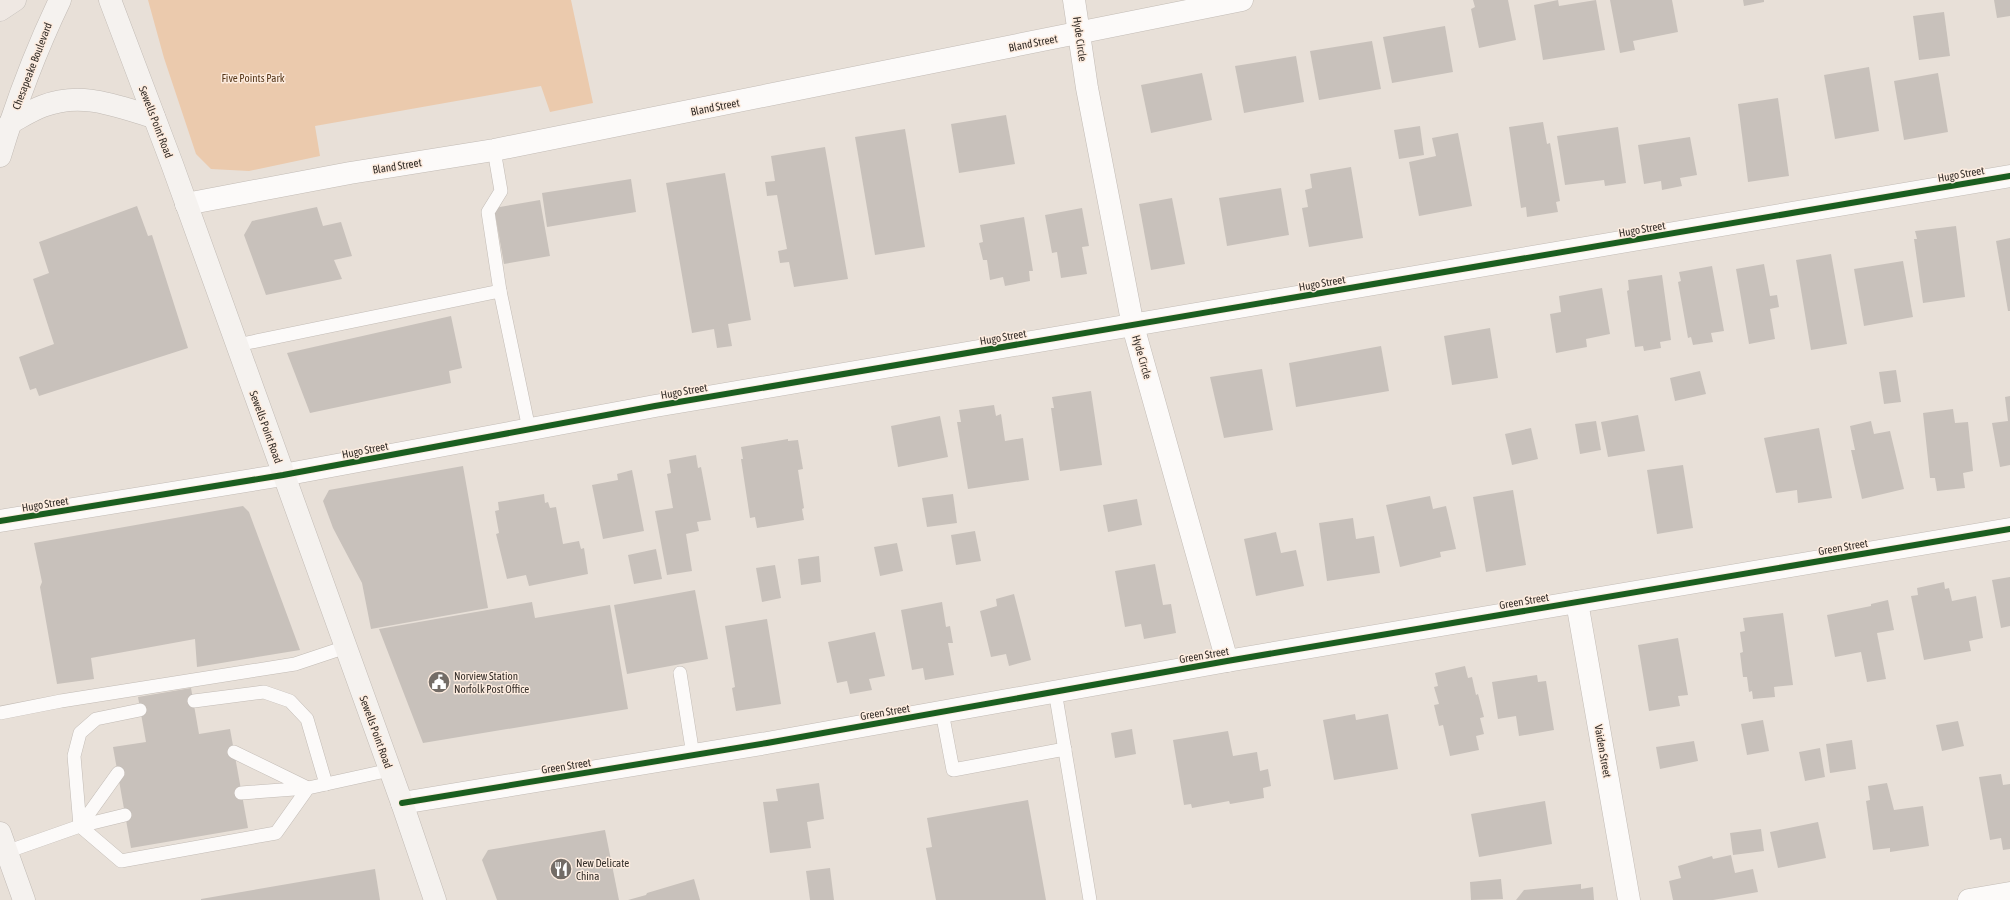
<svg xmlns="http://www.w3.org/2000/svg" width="2010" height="900" viewBox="0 0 2010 900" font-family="'Asap Condensed',sans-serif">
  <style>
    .green { fill: #ebcaad }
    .building { fill: #c8c1bb }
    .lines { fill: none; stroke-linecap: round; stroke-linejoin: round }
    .service-casing { stroke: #c2bbb5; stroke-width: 14 }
    .minor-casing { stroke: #c2bbb5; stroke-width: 23 }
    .secondary-casing { stroke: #c2bbb5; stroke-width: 23 }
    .primary-casing { stroke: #c3beba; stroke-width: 23 }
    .service { stroke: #fcfaf9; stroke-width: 13 }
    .minor { stroke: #fcfaf9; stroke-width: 22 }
    .secondary { stroke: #f5f2ef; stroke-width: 22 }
    .primary { stroke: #efe8e3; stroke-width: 22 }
    .cycleway-casing { stroke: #fdecdf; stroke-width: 8 }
    .cycleway { stroke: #1b5e20; stroke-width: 6 }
    .labels { text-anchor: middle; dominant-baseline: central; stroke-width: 3; stroke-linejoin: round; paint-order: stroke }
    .street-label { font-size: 11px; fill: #342e29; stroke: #fdecdf }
    .park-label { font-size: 11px; fill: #563719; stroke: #fdecdf }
    .poi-label { font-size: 11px; fill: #342e29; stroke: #fdecdf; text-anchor: start }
  </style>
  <rect width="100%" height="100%" fill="#e8e0d8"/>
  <!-- green -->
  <path class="green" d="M148,0H571L593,103L550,112L541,86L315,126L320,156L249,171L211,169L196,154L164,58Z"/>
  <!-- building -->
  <g class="building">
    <path d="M1473,0H1508L1516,40L1479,48L1471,9L1475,7Z"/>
    <path d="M1558,0L1559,6L1596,0L1605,50L1543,60L1534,5Z"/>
    <path d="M1610,0H1672L1678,32L1633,41L1635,50L1620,53Z"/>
    <path d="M1743,0H1764V2L1744,6Z"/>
    <path d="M1994,0H2010V16L1997,18Z"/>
    <path d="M1944,12L1950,56L1919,60L1913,16Z"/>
    <path d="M1445,26L1453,72L1392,83L1383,37Z"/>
    <path d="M1372,41L1381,89L1319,100L1310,51Z"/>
    <path d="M1296,56L1304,102L1244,113L1235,66Z"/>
    <path d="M1869,67L1879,131L1835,139L1824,75Z"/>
    <path d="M1202,73L1212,120L1151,133L1141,85Z"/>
    <path d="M1938,73L1948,132L1904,140L1894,81Z"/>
    <path d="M1778,98L1789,176L1748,182L1738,104Z"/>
    <path d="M1006,115L1015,164L959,173L951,124Z"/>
    <path d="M1543,122L1547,144L1550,143L1560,201L1556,202L1558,212L1527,217L1526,207L1521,208L1509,127Z"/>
    <path d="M1420,126L1424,155L1399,159L1394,130Z"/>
    <path d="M1618,127L1626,183L1605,186L1604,180L1565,185L1557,136Z"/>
    <path d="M905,129L925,247L875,255L855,137Z"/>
    <path d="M1458,133L1472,206L1419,216L1409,162L1436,156L1432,138Z"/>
    <path d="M1690,137L1697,175L1680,178L1682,186L1662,190L1661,181L1644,184L1638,145Z"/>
    <path d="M825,147L848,279L794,287L789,262L780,263L778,251L787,249L777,195L767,196L765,182L775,181L771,156Z"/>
    <path d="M1351,167L1363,238L1309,247L1302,208L1308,207L1305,190L1312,188L1310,174Z"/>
    <path d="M725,173L751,320L728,324L732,346L717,348L714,329L692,333L666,183Z"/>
    <path d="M631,179L636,212L547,227L542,193Z"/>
    <path d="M1281,188L1289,235L1227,246L1219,198Z"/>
    <path d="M1172,198L1185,264L1151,270L1139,204Z"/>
    <path d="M540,200L550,256L504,264L494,208Z"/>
    <path d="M137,206L148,236L152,235L188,348L39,396L36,388L30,390L19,357L54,344L33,279L49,273L39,242Z"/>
    <path d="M317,207L323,226L341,222L352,256L334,260L342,279L266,295L244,235L252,221Z"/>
    <path d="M1082,208L1089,246L1082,247L1087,274L1061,278L1057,252L1052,253L1045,215Z"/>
    <path d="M1024,217L1033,271H1029L1030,281L1005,286L1003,277L990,280L987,260H983L979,243L983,242L980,225Z"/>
    <path d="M1956,226L1965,297L1923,303L1914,239H1917L1915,231Z"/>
    <path d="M2010,238V311H2008L1996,241Z"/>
    <path d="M1831,254L1847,344L1811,350L1796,260Z"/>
    <path d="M1903,261L1913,317L1864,326L1854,269Z"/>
    <path d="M1764,264L1770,296L1777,295L1779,307L1770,309L1775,339L1749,344L1736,269Z"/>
    <path d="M1712,266L1724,331L1711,333L1713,342L1693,345L1691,337L1688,338L1678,282L1681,281L1679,272Z"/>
    <path d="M1662,275L1671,340L1660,342L1661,348L1644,351L1643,346L1635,347L1627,291L1629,290L1628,280Z"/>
    <path d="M1602,288L1610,334L1586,339L1587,347L1556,353L1550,314L1561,312L1559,296Z"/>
    <path d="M451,316L462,368L449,371L451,383L310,413L287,353Z"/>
    <path d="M1490,328L1498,378L1452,385L1444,336Z"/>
    <path d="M1381,346L1389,391L1296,407L1289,363Z"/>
    <path d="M1262,369L1273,430L1224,438L1210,377Z"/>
    <path d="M1896,370L1901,402L1884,404L1879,372Z"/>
    <path d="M1700,371L1706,394L1675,401L1670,378Z"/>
    <path d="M1091,391L1102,465L1060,471L1051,408H1054L1052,397Z"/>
    <path d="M2010,396V465L2000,467L1992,423L2008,421L2005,397Z"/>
    <path d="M994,405L996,416L1001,414L1005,441L1023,438L1029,480L968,489L957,422H961L959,410Z"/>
    <path d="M1953,409L1955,423L1968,422L1973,471L1963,473L1965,488L1937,491L1935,478H1930L1923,413Z"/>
    <path d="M1638,415L1645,451L1608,457L1601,422Z"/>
    <path d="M940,416L948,457L898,467L891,426Z"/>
    <path d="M1596,421L1601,450L1580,454L1575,424Z"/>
    <path d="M1871,421L1874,434L1890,431L1904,489L1862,499L1851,450H1855L1850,426Z"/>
    <path d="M1531,428L1538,459L1512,465L1505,434Z"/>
    <path d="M1819,428L1832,498L1798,503L1797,490L1776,493L1764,438Z"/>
    <path d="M788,439V441L798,440L803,469L798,470L804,508L802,509L804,520L757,528L755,517L750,518L741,459H743L741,447Z"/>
    <path d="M696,455L698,468L701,467L711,520L697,522L699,531L686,534L692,571L667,575L655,511L673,508L667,474L671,473L669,460Z"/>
    <path d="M1683,465L1693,528L1657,534L1647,470Z"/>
    <path d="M463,466L488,608L371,629L362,583L333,528L323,501L329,490Z"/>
    <path d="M632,470L644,531L603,539L592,485L618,480L617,474Z"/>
    <path d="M1513,490L1526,565L1486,572L1473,497Z"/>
    <path d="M544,494L545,503L548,502L550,508L556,507L563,544L579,541L581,549L584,548L588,574L529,586L526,575L507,579L496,534L499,533L495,511L499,510L498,502Z"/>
    <path d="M953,494L957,523L927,527L922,498Z"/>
    <path d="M1430,496L1433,509L1446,506L1456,549L1440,552L1441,557L1400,567L1386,505Z"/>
    <path d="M1137,499L1142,525L1108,532L1103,505Z"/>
    <path d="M243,506L249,512L300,650L197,667L195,639L91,658L94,679L57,684L40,587L42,582L34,543Z"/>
    <path d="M1353,518L1356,539L1374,536L1380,573L1327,581L1319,523Z"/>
    <path d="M975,531L981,561L956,565L951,535Z"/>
    <path d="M1276,532L1281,553L1296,550L1304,586L1256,596L1244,539Z"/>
    <path d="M897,543L903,571L880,576L874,547Z"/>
    <path d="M656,549L662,579L634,584L628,555Z"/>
    <path d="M819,556L821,582L801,585L798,559Z"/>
    <path d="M1155,564L1163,605L1171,604L1176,633L1144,639L1141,624L1125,627L1115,571Z"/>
    <path d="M775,565L781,598L762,602L756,568Z"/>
    <path d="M2010,577V626L2001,628L1992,580Z"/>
    <path d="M1944,582L1945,589L1949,588L1952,601L1976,596L1983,638L1969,641L1971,651L1924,660L1911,596L1918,595L1917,588Z"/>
    <path d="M695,590L708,659L627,674L614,605Z"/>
    <path d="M1014,594L1031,660L1009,666L1006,654L991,657L980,611L997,606L996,599Z"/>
    <path d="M1888,600L1894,630L1877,633L1886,679L1867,682L1861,652L1835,657L1827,615L1871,606V604Z"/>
    <path d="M532,602L535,618L610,605L628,709L423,743L379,629Z"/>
    <path d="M942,602L946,627L950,626L953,643H948L954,675L925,680L923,668L912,670L901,610Z"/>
    <path d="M1783,613L1793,685L1774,687L1775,697L1753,699L1752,691L1749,692L1747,677H1743L1740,653L1743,652L1740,632L1745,631L1743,618Z"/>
    <path d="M767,619L781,704L736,711L732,688L735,687L725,626Z"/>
    <path d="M875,632L885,676L869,679L872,690L850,694L847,681L837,683L828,642Z"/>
    <path d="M1678,638L1688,695L1678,696L1680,706L1649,711L1638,645Z"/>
    <path d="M1465,666L1468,678L1472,677L1476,695L1478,694L1484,717L1480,718L1484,734L1476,736L1479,750L1450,756L1443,725L1439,726L1434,705L1439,704L1434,687L1438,686L1435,673Z"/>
    <path d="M1537,675L1538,682L1546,681L1554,730L1519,736L1516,716L1498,719L1492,682Z"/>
    <path d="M191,688L199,734L230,729L248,828L131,848L113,747L146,742L138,697Z"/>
    <path d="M1355,714L1356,720L1388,714L1398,769L1334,780L1323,720Z"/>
    <path d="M1763,720L1769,751L1747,755L1741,724Z"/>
    <path d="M1958,721L1964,746L1942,751L1936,725Z"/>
    <path d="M1132,729L1136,754L1115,758L1111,733Z"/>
    <path d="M1228,731L1233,756L1257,752L1260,771L1268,769L1271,786L1263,788L1264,798L1230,804L1229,801L1192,808L1191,804L1184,805L1173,740Z"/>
    <path d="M1852,740L1856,769L1830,773L1826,744Z"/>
    <path d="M1694,741L1698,761L1660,769L1656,747Z"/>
    <path d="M1820,748L1825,777L1805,781L1799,752Z"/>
    <path d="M2001,774L2003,785L2010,784V849L2003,850L2001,838L1990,840L1979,777Z"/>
    <path d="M819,783L824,819L807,822L811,848L770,853L763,802L778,801L776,789Z"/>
    <path d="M1887,783L1894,810L1923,806L1929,846L1890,852V848L1873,850L1866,801L1870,800L1868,786Z"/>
    <path d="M1028,800L1046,900H936L926,848L932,847L927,818Z"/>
    <path d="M1545,801L1552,844L1479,857L1471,814Z"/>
    <path d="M1818,822L1826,858L1778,868L1770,832Z"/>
    <path d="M1761,829L1764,851L1733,855L1730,833Z"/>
    <path d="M605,830L619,900H497L482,860L488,850Z"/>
    <path d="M1731,855L1735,873L1753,869L1758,892L1713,900H1673L1669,881L1681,878L1678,866L1712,856L1713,859Z"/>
    <path d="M830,868L834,900H810L806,871Z"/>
    <path d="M375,869L380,900H201V899Z"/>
    <path d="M694,879L700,900H628L646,895L647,893Z"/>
    <path d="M1501,879L1503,899L1471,900L1470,882Z"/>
    <path d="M1581,884V889L1593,887L1594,900H1516L1524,890Z"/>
  </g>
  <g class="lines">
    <!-- service casing -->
    <g class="service-casing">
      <g id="service">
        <path d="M494,150L501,191L488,212L500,291"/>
        <path d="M237,345L500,291L529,429"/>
        <path d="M680,673L693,755"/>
        <path d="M1055,691L1090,900"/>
        <path d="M194,701L264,692L290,701L307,719L326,784"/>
        <path d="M942,712L953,770L1065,749"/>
        <path d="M0,713L61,701L295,664L346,647"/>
        <path d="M234,752L308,788L241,793"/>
        <path d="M80,826L74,756L80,733L96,719L140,710"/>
        <path d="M80,826L118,773"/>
        <path d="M80,826L125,815"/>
        <path d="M6,852L80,826L121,861L276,833L308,788L390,770"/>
      </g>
    </g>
    <!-- minor casing -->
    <g class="minor-casing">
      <g id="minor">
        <path d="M1074,0L1087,88L1133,326L1227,661"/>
        <path d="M186,204L350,173L494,150L1242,0"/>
        <path d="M0,521L283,475L655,406L2010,176"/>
        <path d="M1577,602L1629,900"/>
        <path d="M402,803L767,743L1227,661L2010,529"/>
        <path d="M1969,900L2010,893"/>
      </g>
    </g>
    <!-- secondary casing -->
    <g class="secondary-casing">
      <g id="secondary">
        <path d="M110,0L172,164L402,803L435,900"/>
        <path d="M10,123C21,117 32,110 43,106C82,91 116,106 154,117"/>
        <path d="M0,156C16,103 36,50 60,0"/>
        <path d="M0,833L24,900"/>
      </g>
    </g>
    <!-- primary casing -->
    <g class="primary-casing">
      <path id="primary" d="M0,10L15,0"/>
    </g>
    <!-- service -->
    <use href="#service" class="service"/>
    <!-- minor -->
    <use href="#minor" class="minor"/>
    <!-- secondary -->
    <use href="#secondary" class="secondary"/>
    <!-- primary -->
    <use href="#primary" class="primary"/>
    <!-- cycleway casing -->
    <g class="cycleway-casing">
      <g id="cycleway">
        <path d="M0,521L283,475L655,406L2010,176"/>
        <path d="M402,803L767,743L1227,661L2010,529"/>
      </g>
    </g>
    <!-- cycleway -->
    <use href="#cycleway" class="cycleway"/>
  </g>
  <!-- icons -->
  <defs>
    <g id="civic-disc" transform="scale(1.15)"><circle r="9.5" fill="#736c66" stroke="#fdecdf"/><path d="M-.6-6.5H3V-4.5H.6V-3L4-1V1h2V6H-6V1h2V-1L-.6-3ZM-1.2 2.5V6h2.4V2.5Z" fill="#fff"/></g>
    <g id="restaurant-disc" transform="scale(1.15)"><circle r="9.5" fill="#736c66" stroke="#fdecdf"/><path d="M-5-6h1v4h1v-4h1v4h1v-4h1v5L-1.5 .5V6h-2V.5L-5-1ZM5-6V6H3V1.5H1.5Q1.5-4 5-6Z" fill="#fff"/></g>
  </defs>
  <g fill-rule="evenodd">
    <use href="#civic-disc" x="439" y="682"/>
    <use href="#restaurant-disc" x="561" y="869"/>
  </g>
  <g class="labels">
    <!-- street labels -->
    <g class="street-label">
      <text transform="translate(1080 39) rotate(82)">Hyde Circle</text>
      <text transform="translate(1033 43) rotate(-11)">Bland Street</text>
      <text transform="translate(32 66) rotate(-69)">Chesapeake Boulevard</text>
      <text transform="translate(715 107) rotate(-11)">Bland Street</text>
      <text transform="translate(156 122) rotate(69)">Sewells Point Road</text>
      <text transform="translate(397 166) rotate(-9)">Bland Street</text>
      <text transform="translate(1961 174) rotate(-10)">Hugo Street</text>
      <text transform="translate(1642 229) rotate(-10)">Hugo Street</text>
      <text transform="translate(1322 283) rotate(-10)">Hugo Street</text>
      <text transform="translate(1003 337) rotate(-10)">Hugo Street</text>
      <text transform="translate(1142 357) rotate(74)">Hyde Circle</text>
      <text transform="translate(684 391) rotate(-10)">Hugo Street</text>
      <text transform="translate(266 427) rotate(70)">Sewells Point Road</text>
      <text transform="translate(365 450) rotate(-11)">Hugo Street</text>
      <text transform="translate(45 504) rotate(-9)">Hugo Street</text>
      <text transform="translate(1843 547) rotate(-10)">Green Street</text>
      <text transform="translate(1524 601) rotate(-10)">Green Street</text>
      <text transform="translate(1204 655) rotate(-10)">Green Street</text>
      <text transform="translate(885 712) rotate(-10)">Green Street</text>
      <text transform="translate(376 732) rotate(70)">Sewells Point Road</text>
      <text transform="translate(1603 751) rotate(80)">Vaiden Street</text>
      <text transform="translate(566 766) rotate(-9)">Green Street</text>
    </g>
    <!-- park labels -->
    <g class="park-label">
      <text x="253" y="78">Five Points Park</text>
    </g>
    <!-- poi labels -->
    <g class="poi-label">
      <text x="454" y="676">Norview Station<tspan x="454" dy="13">Norfolk Post Office</tspan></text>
      <text x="576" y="863">New Delicate<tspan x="576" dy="13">China</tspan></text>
    </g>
  </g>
</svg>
